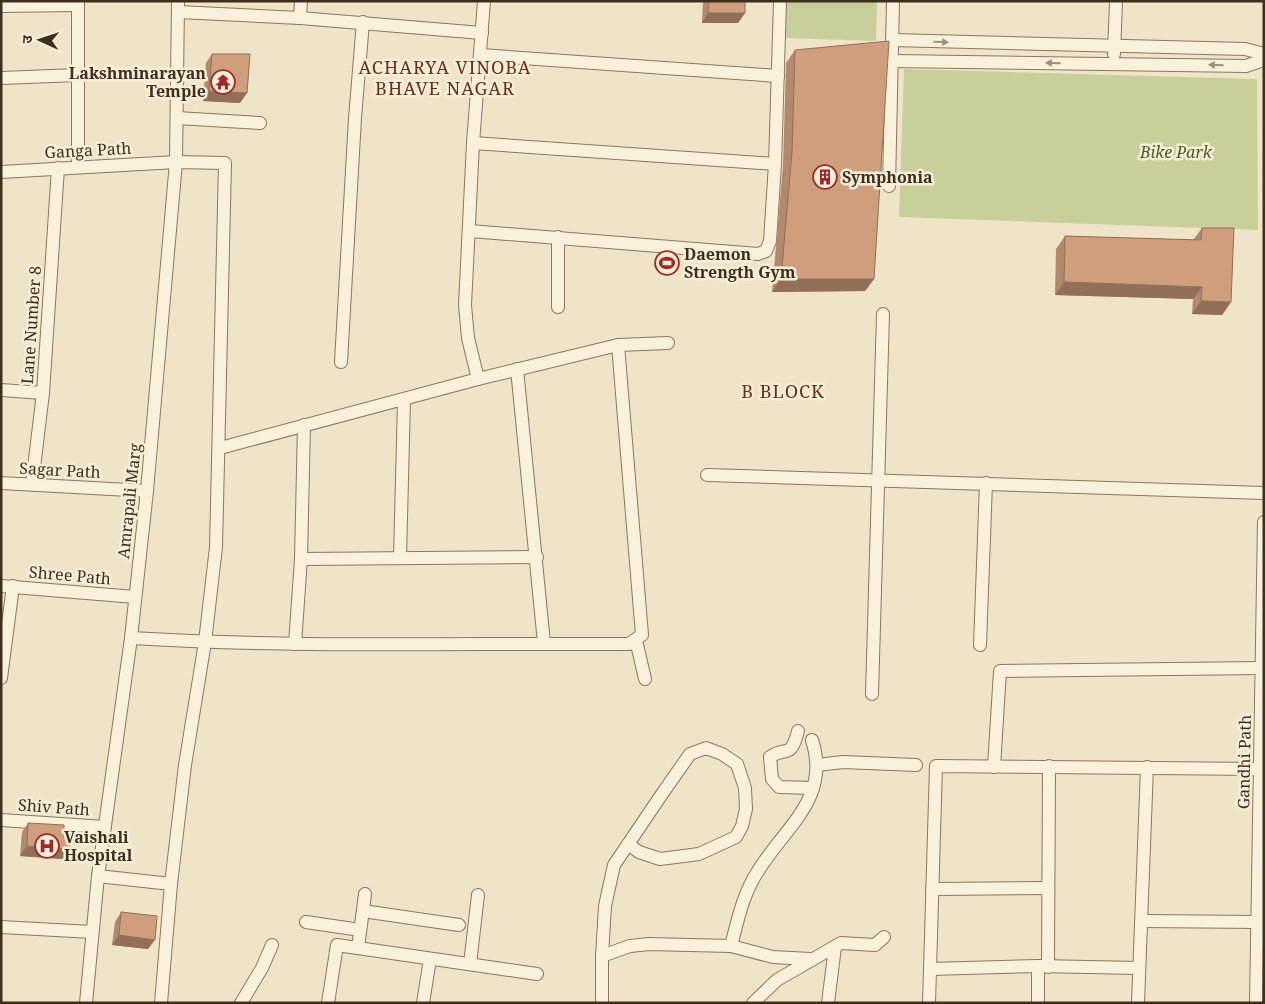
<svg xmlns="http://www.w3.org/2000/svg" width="1265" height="1004" viewBox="0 0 1265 1004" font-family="'Noto Serif','Noto Sans Devanagari',serif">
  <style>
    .green { fill: #c9cf9b }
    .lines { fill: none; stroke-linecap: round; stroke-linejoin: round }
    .minor-casing { stroke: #8d765c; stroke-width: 14 }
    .minor { stroke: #faf1dc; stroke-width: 12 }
    .wall { fill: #b2896c }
    .shaded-wall { fill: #916f58 }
    .building { fill: #cf9f7d; stroke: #916f58 }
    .oneway { fill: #9c907e }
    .labels { text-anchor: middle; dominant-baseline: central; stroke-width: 5; stroke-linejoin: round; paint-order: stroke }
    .poi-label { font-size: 16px; font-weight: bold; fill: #3d2e20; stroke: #f7eed8; text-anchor: start }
    .street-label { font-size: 16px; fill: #3d2e20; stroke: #f7eed8 }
    .park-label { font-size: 16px; font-style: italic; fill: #4d5a26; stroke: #f7eed8 }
    .neighbourhood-label { font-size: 18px; letter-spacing: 1px; fill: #6b2e1e; stroke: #f7eed8 }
  </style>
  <rect width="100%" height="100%" fill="#f0e4c8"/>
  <!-- green -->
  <g class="green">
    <path d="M785,1H877L876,41L785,38Z"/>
    <path d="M904,69L1257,79L1258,230L899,217Z"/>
  </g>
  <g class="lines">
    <!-- minor casing -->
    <g class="minor-casing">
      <g id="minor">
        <path d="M78,1V166"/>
        <path d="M1,6L78,5"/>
        <path d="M178,12L300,18L482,33"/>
        <path d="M300,18L301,1"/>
        <path d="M892,40L1245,49L1264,54"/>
        <path d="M1114,54L1116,1"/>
        <path d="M481,55L778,76"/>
        <path d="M892,61L1246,66L1264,60"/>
        <path d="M1,78L78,75"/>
        <path d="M177,118L260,123"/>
        <path d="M473,143L775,164"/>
        <path d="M1,172L176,162L225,163L216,547L205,642L185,765L171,884L161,1003"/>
        <path d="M889,186L893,1"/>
        <path d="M470,231L758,254L766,251L770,241L775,164L780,1"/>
        <path d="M558,237V307"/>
        <path d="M618,345L668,343"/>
        <path d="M341,362L355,118L363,22"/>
        <path d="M517,369L544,643"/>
        <path d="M478,379L468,338L465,305L473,143L484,1"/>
        <path d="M1,390L43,393"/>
        <path d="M707,475L1264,493"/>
        <path d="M1,483L147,491"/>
        <path d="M32,484L43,393L58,168"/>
        <path d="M400,558L404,400"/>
        <path d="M301,559L537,557"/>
        <path d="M1,586L135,597"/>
        <path d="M131,638C296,648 463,643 629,644L642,635L618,345L478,379L220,448"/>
        <path d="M636,640L645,679"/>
        <path d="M295,644L301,559L304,425"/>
        <path d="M980,645L986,483"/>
        <path d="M1,678L13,586"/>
        <path d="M872,694L883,314"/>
        <path d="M798,731C790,761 787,745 770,757L772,779L779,787L813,788"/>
        <path d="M817,765L843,762L916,765"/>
        <path d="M994,767L1000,671L1261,668"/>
        <path d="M1,820L105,827"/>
        <path d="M98,876L171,884"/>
        <path d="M932,889L1048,888"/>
        <path d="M363,911L459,925"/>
        <path d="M1142,921L1257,922"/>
        <path d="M306,922L360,930"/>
        <path d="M1,927L92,932"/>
        <path d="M731,946L773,957L810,959"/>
        <path d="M358,948L365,894"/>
        <path d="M602,956L605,906L614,865L662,794L690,754L706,748L722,754L737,764L745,788L746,809L742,826L736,837L699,854L660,859L639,852L628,844"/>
        <path d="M470,964L478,895"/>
        <path d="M1048,967L1049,766"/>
        <path d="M930,969L1038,966L1138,968"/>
        <path d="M86,1003L98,876L131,638L147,491L176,162L178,1"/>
        <path d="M241,1003L262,968L272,945"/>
        <path d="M328,1003L337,945L537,974"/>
        <path d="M423,1003L430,959"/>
        <path d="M602,1003V956L630,946L649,944L731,946C738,919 743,894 758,871C785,827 831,798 812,740"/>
        <path d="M753,1003L777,980L841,943L875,945L884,937"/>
        <path d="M828,1003L835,947"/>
        <path d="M929,1003L936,766L1260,769"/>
        <path d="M1038,1003V966"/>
        <path d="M1138,1003L1147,767"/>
        <path d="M1256,1003L1264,522"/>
      </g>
    </g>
    <!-- minor -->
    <use href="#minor" class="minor"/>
  </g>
  <!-- wall -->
  <g class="wall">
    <path d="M703,1H745V13L738,23H702Z"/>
    <path d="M795,50L874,279L865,291L772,292L783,165L786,63Z"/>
    <path d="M212,54L240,103L203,101L206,63Z"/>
    <path d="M1202,228L1231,302L1222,315L1192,314L1193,299L1055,295L1056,249L1065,236L1193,240Z"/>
    <path d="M28,823L63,859L20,856L22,832Z"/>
    <path d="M121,912L148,949L112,945L115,922Z"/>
  </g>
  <!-- shaded-wall -->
  <g class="shaded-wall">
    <path d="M708,13H745L738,23H702Z"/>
    <path d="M209,91L247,93L240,103L203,101Z"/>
    <path d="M781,279H874L865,291L772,292Z"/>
    <path d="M1064,282L1202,287L1193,299L1055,295Z"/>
    <path d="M1201,301L1231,302L1222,315L1192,314Z"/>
    <path d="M27,846L70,849L63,859L20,856Z"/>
    <path d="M119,935L155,940L148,949L112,945Z"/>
  </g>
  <!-- building -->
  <g class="building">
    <path d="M709,1H745V13H708Z"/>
    <path d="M889,41L874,279H781L792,152L795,50Z"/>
    <path d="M212,54H250L247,93L209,91Z"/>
    <path d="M1202,228H1234L1231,302L1201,301L1202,287L1064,282L1065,236L1201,240Z"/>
    <path d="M28,823L64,825V837H70V849L27,846Z"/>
    <path d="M121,912L157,916L155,940L119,935Z"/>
  </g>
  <!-- one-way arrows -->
  <defs><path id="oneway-solid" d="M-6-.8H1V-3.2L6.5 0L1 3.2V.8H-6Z" transform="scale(1.25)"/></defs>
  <g class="oneway">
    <use href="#oneway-solid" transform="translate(941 42) rotate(1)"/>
    <use href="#oneway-solid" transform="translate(1053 63) rotate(-179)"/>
    <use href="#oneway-solid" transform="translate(1216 65) rotate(-179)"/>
  </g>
  <!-- icons -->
  <defs>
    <g id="temple-ring" transform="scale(1.25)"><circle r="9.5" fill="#f7eed8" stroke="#9e2a2b" stroke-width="1.5"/><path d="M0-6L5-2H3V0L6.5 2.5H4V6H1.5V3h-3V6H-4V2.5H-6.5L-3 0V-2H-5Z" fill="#9e2a2b"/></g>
    <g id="building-ring" transform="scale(1.25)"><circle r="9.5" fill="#f7eed8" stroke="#9e2a2b" stroke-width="1.5"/><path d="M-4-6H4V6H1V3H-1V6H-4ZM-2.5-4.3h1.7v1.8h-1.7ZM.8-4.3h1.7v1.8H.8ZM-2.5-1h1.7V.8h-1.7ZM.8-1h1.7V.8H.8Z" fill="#9e2a2b"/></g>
    <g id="stadium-ring" transform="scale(1.25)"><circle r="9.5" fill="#f7eed8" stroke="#9e2a2b" stroke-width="1.5"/><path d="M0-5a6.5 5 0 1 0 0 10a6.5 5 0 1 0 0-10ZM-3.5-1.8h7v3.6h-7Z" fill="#9e2a2b"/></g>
    <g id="hospital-ring" transform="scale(1.25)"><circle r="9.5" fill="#f7eed8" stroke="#9e2a2b" stroke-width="1.5"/><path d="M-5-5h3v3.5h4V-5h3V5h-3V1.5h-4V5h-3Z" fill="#9e2a2b"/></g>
  </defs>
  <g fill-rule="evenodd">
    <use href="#temple-ring" x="223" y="82"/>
    <use href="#building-ring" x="825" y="177"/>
    <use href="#stadium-ring" x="667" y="263"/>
    <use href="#hospital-ring" x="47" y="846"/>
  </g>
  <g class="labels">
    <!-- poi labels -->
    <g class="poi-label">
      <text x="206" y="73" text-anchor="end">Lakshminarayan<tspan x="206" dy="18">Temple</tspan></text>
      <text x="842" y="177">Symphonia</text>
      <text x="684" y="254">Daemon<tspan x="684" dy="18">Strength Gym</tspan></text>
      <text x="64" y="837">Vaishali<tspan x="64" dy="18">Hospital</tspan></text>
    </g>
    <!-- street labels -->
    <g class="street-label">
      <text transform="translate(88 150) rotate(-3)">Ganga Path</text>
      <text transform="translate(31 325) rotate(-86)">Lane Number 8</text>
      <text transform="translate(60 470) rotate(3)">Sagar Path</text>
      <text transform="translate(129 501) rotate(-84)">Amrapali Marg</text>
      <text transform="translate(70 575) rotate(5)">Shree Path</text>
      <text transform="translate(1244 762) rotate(-89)">Gandhi Path</text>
      <text transform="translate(54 807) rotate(4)">Shiv Path</text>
    </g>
    <!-- park labels -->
    <g class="park-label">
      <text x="1176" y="152">Bike Park</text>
    </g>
    <!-- neighbourhood labels -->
    <g class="neighbourhood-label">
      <text x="445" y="67">ACHARYA VINOBA<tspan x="445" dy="21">BHAVE NAGAR</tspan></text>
      <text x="783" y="391">B BLOCK</text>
    </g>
  </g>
  <!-- border -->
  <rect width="1265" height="1004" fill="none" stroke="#3d2e20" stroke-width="5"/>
  <!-- north arrow -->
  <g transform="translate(40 40) rotate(273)" stroke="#f7eed8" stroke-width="4" paint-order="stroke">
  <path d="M0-4L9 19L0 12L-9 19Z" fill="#3d2e20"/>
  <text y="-8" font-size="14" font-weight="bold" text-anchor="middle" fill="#3d2e20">उ</text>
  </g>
</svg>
